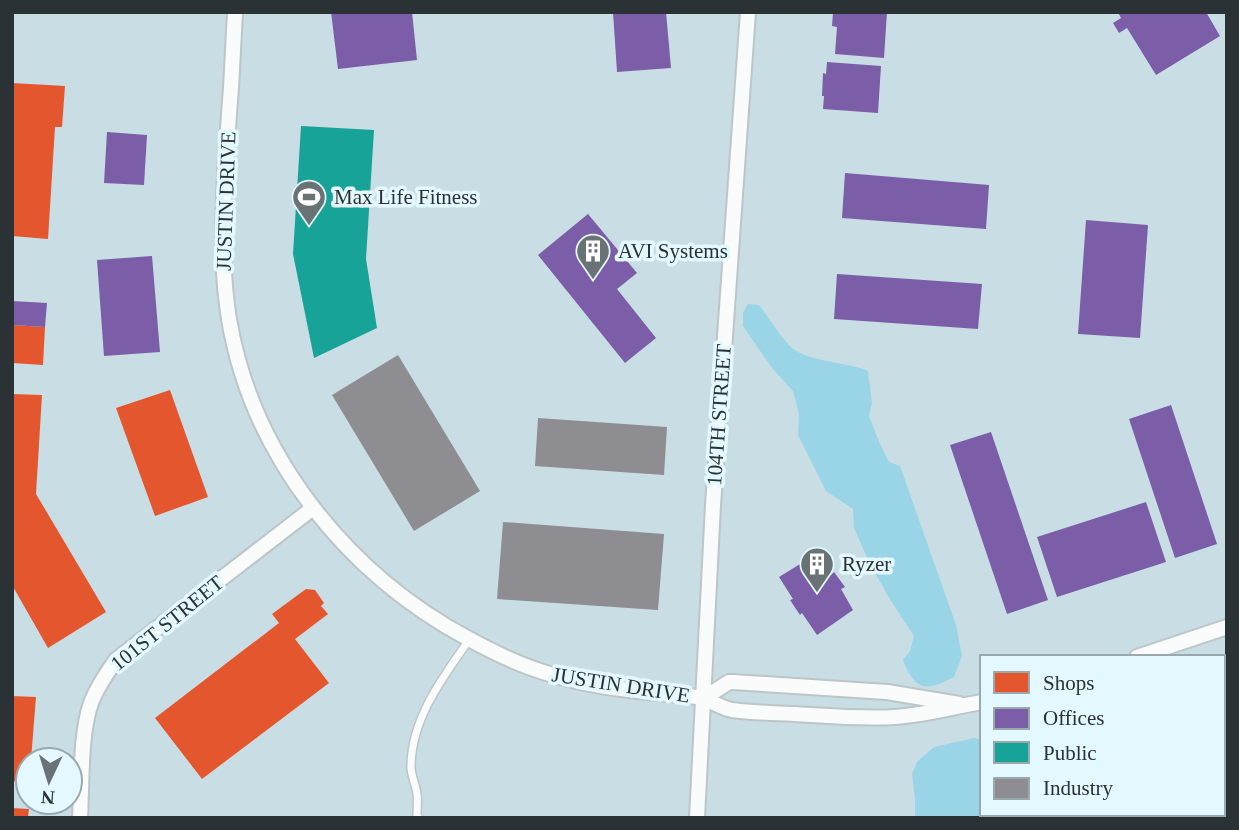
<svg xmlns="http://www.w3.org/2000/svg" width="1239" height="830" viewBox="0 0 1239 830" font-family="'Times New Roman',serif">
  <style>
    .built { fill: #c9dde4; fill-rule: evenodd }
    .forest { fill: #9ad5e7 }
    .shops { fill: #e4572e }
    .offices { fill: #7b5ea7 }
    .public { fill: #17a398 }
    .industry { fill: #8d8d92 }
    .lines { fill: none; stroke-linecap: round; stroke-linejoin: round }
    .lane-casing { stroke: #bcc5c8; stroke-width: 10 }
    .street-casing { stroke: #bcc5c8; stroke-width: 18 }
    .lane { stroke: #fafcfc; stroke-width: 7 }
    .street { stroke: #fafcfc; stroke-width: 14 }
    .labels { text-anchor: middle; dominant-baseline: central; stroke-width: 7; stroke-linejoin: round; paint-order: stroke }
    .poi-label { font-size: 21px; fill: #2b3235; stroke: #e4f8ff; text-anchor: start }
    .street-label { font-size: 21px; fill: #2b3235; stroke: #e4f8ff }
  </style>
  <rect width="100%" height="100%" fill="#dde8eb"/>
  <!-- built -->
  <path class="built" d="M12,12H1227V818H12ZM982,657H1223V814H982ZM28,760H70V802H28Z"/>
  <!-- forest -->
  <g class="forest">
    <path d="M748,304L759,305C769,318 778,333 789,345C806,363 846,361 868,371L872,403L869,416L880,444L889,462L900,466L956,625L962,656L954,677C947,680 939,685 931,686C916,690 907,671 903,660L910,651L914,636L891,601L870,564L854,528L853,509L826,491L798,435L799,414L793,391L772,368L743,326V313Z"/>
    <path d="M974,738L982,740V814H1009L1010,818H915V800L912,774L917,762L934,747Z"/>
  </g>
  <!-- shops -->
  <g class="shops">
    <path d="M12,83L65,86L62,127H55L48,239L12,236Z"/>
    <path d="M12,325L45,327L43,365L12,363Z"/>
    <path d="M170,390L208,497L155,516L116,408Z"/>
    <path d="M12,394L42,395L36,494L106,612L48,648L12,585Z"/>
    <path d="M306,589L315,590L324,603L321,606L328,614L295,639L329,683L202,779L155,718L279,623L272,614Z"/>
    <path d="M12,696L36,697L31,760H28V782L12,781Z"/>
    <path d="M12,808L29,809L28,818H12Z"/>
  </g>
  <!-- offices -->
  <g class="offices">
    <path d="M331,12H412L417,60L338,69Z"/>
    <path d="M613,12H666L671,68L617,72Z"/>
    <path d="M833,12H887L884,58L835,54L837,27L832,26Z"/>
    <path d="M1118,12H1206L1220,36L1156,75L1127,28L1119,33L1113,23L1121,18Z"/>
    <path d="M827,62L881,66L878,113L823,109L824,96H822L823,73L826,74Z"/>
    <path d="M107,132L147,135L144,185L104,183Z"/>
    <path d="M845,173L989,185L986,229L842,218Z"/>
    <path d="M588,214L637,273L617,289L656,338L625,363L538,255Z"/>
    <path d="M1086,220L1148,225L1140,338L1078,334Z"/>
    <path d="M152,256L160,352L104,356L97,260Z"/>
    <path d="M837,274L982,284L978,329L834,319Z"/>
    <path d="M12,301L47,303L45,327L12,325Z"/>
    <path d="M1171,405L1217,544L1175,558L1129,419Z"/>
    <path d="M991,432L1048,600L1007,614L950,445Z"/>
    <path d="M1146,502L1166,562L1057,597L1037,537Z"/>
    <path d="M818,553L831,575L834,572L845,587L841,589L853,610L817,635L802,613L800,615L790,600L793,599L779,577Z"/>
    <path d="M1051,814H1100L1096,818H1054Z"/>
  </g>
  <!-- public -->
  <path class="public" d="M301,126L374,130L366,259L377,328L314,358L293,254Z"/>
  <!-- industry -->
  <g class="industry">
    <path d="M398,355L480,491L414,531L332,395Z"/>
    <path d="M538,418L667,427L664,475L535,466Z"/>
    <path d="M503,522L664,534L658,610L497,599Z"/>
  </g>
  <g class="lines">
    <!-- lane casing -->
    <g class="lane-casing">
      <path id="lane" d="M419,818L417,816C417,808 418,801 417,794C416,785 411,776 411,767C411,719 443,677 469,640"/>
    </g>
    <!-- street casing -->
    <g class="street-casing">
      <g id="street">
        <path d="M235,12C233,60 230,108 226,156C223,211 220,264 229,319C252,456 347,574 469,639C493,652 517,664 543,672C571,681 600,687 629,690C652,693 675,694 697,697C710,699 720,708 732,710C753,713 774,713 795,714C828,716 862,719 895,717C925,715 953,707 982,702"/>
        <path d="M1137,657L1227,627"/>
        <path d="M704,698L729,682H733L887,692L959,704"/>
        <path d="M1223,795L1227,796"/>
        <path d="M80,818C82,784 80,734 91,703C97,687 106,674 116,660L313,508"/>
        <path d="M697,818L713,505L748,12"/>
      </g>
    </g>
    <!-- lane -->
    <use href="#lane" class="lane"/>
    <!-- street -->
    <use href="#street" class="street"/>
  </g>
  <!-- icons -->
  <defs>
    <g id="stadium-pin" transform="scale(1.75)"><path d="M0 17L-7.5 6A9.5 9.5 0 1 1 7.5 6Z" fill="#697275" stroke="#e4f8ff"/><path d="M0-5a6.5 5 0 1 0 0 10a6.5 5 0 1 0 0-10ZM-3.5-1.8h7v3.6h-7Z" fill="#fff"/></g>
    <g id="building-pin" transform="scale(1.75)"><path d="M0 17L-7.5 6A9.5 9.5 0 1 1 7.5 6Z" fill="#697275" stroke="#e4f8ff"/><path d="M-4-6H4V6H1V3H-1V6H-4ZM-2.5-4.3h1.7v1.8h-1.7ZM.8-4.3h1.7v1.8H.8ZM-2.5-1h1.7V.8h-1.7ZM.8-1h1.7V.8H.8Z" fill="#fff"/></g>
  </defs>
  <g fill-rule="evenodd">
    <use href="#stadium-pin" x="309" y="197"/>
    <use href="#building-pin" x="593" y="251"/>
    <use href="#building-pin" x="817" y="564"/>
  </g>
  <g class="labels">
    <!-- poi labels -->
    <g class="poi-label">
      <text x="334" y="197">Max Life Fitness</text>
      <text x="618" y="251">AVI Systems</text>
      <text x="842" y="564">Ryzer</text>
    </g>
    <!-- street labels -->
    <g class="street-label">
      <text transform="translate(226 201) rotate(-88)">JUSTIN DRIVE</text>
      <text transform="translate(719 415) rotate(-86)">104TH STREET</text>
      <text transform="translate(167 623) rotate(-39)">101ST STREET</text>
      <text transform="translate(621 685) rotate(9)">JUSTIN DRIVE</text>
    </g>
  </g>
  <!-- border -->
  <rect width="1239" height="830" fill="none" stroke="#2b3235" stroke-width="28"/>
  <!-- legend -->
  <rect x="980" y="655" width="245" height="161" fill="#e4f8ff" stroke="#9aa9ae" stroke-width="2"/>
  <rect x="994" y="672" width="35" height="21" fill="#e4572e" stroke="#9aa9ae" stroke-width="2"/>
  <text x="1043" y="690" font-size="21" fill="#2b3235">Shops</text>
  <rect x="994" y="708" width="35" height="21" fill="#7b5ea7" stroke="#9aa9ae" stroke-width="2"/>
  <text x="1043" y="725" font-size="21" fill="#2b3235">Offices</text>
  <rect x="994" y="742" width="35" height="21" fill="#17a398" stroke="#9aa9ae" stroke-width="2"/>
  <text x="1043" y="760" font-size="21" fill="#2b3235">Public</text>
  <rect x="994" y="778" width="35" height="21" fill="#8d8d92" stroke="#9aa9ae" stroke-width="2"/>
  <text x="1043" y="795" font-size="21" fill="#2b3235">Industry</text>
  <!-- north arrow -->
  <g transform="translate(49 781) rotate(184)"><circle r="33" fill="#e4f8ff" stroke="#9aa9ae" stroke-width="2"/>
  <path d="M0-5L12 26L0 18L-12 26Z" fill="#697275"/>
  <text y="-10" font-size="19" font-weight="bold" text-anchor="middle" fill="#2b3235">N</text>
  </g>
</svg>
